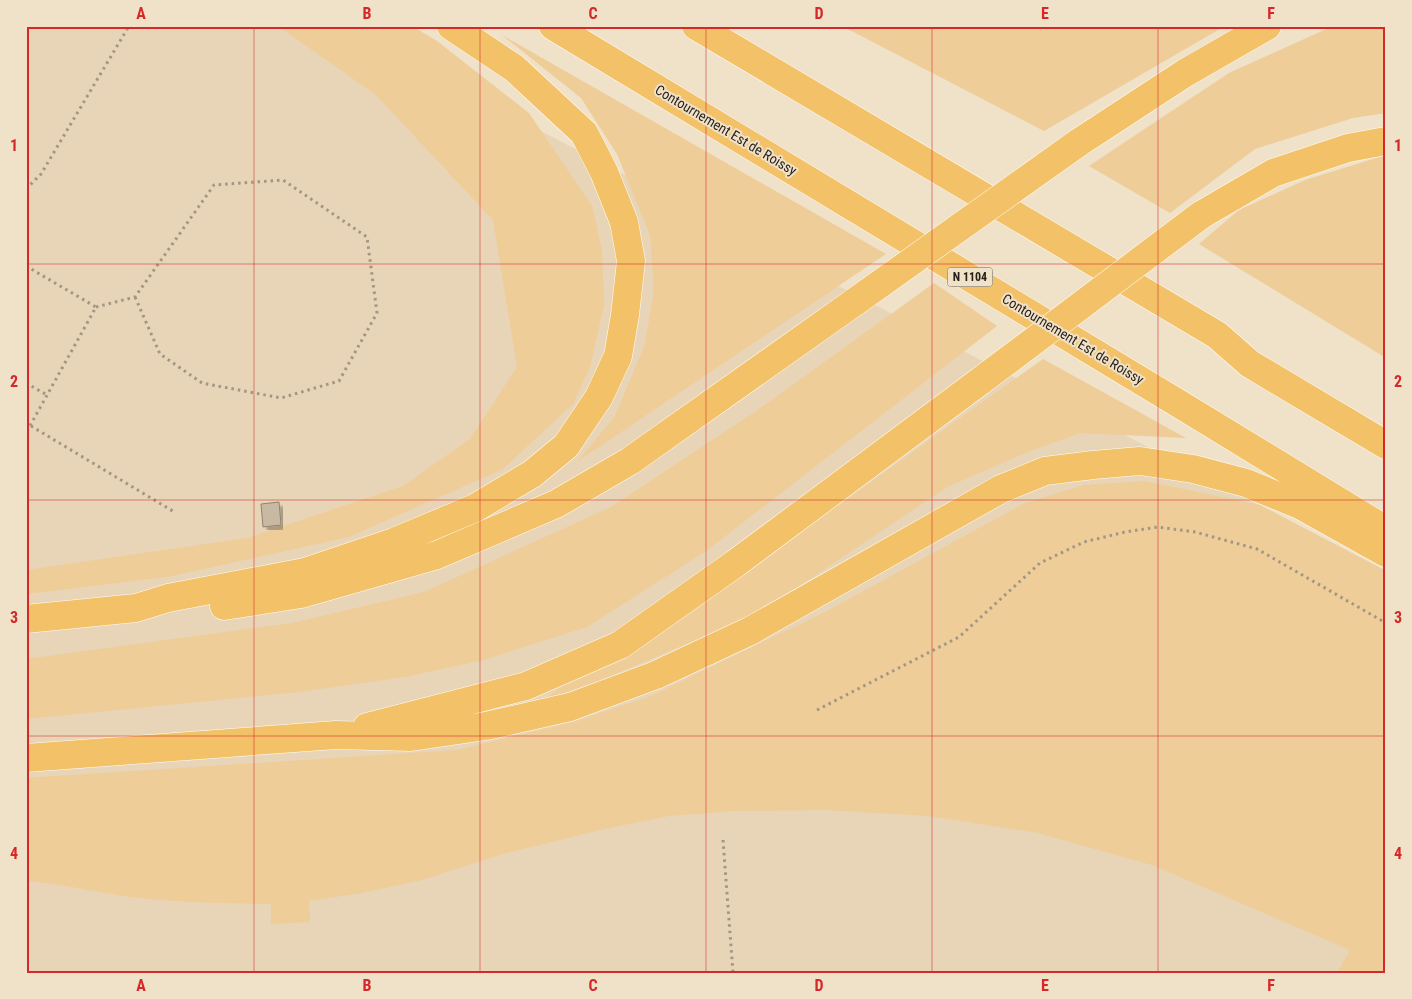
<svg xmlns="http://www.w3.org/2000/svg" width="1412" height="999" viewBox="0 0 1412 999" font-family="'Roboto Condensed',sans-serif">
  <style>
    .built { fill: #e8d4b6 }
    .green { fill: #eecd99 }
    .building { fill: #c8b9a3; stroke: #91836e; filter: url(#shadow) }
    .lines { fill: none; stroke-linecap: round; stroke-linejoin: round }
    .trunk-casing { stroke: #fff; stroke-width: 29 }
    .path { stroke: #a29684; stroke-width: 3; stroke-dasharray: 2.5 4; stroke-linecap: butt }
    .trunk { stroke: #f3c268; stroke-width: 28 }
    .trunk-bridge-casing { stroke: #fff; stroke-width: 29; stroke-linecap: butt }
    .trunk-bridge { stroke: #f3c268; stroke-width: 28 }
    .grid { fill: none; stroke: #d62828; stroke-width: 1; stroke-opacity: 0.55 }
    .labels { text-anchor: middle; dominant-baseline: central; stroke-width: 4; stroke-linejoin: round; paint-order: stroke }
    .shield { fill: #f0e1c9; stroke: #62594c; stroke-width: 1 }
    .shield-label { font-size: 12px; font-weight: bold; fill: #251f17 }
    .street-label { font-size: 14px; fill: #251f17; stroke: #f0e1c9 }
    .neatline { fill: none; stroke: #d62828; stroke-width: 2 }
    .grid-label { font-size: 16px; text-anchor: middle; font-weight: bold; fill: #d62828 }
  </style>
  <defs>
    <filter id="shadow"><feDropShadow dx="4.5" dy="4.5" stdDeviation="1" flood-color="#0004"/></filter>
  </defs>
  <rect width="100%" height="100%" fill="#f0e1c9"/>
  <!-- built -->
  <path class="built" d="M26,26H339L1386,571V973H26Z"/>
  <!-- green -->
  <g class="green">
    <path d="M278,26H412L437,41L529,113L592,206L602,251L604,305L590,367L573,404L503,469L349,537L167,577L26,594V570L247,538L403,486L470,439L517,367L493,220L376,95Z"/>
    <path d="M842,26H1225L1044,131Z"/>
    <path d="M1333,26H1386V113L1353,118L1255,149L1170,213L1089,166L1229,73Z"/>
    <path d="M502,35L886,254L578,461L615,416L645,344L654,290L650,235L617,154L581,98Z"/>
    <path d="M1386,155V358L1199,244L1239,210L1305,180Z"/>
    <path d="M934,283L997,326L706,551L587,627L483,660L405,677L298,692L26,719V659L292,623L424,592L611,507L758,410Z"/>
    <path d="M1043,359L1186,438L1080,433L1030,451L947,487L771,605L696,640L598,681L542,701L633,635L847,499Z"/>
    <path d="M1145,481L1260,505L1386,571V973H1337L1350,950L1152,865L1038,833L929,816L825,810L735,811L669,816L604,829L499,855L422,880L361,893L309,901L310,922L271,924V904C230,903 189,903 148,899C107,895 67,884 26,881V778L457,750L577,721L651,696L825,612L1025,503L1084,485Z"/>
  </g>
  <!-- building -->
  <path class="building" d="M279,502L281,525L263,527L261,504Z"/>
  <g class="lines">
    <!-- trunk casing -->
    <g class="trunk-casing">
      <g id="trunk">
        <path d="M553,26L1181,405L1386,530"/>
        <path d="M696,26L1217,335L1250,364L1386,445"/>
        <path d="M1078,143L1185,73L1267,26"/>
        <path d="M1201,215L1273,173L1348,148L1386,141"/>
        <path d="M224,606L301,594L437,555L556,504L630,461L856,301"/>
        <path d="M26,619L136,608L168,598L305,572L394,542L475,508L532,474L566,446L599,397L618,356L625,315L631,261L624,222L604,172L584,133L514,68L451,26"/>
        <path d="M367,727L526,686L620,645L736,563L983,379"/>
        <path d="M26,758L336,735L411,737L486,726L570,707L656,675L750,631L1001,489L1045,471L1093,465L1140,461L1193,469L1246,483L1300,505L1386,553"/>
      </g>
    </g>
    <!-- path -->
    <g class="path">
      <path d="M26,189L41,174L129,26"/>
      <path d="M26,266L96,307L26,433"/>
      <path d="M96,307L135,297L214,185L283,180L367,237L377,313L339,381L281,398L202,383L160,354L135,297"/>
      <path d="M26,383L47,395"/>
      <path d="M31,426L176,513"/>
      <path d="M817,710L959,637L1040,563L1084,542L1125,532L1158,527L1195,532L1257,549L1386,623"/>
      <path d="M723,840L733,973"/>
    </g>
    <!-- trunk -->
    <use href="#trunk" class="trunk"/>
    <!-- trunk-bridge casing -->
    <g class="trunk-bridge-casing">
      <g id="trunk-bridge">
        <path d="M856,301L1078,143"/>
        <path d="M983,379L1201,215"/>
      </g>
    </g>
    <!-- trunk-bridge -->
    <use href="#trunk-bridge" class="trunk-bridge"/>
  </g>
  <!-- grid -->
  <path class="grid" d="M254,26V973M480,26V973M706,26V973M932,26V973M1158,26V973M26,264H1386M26,500H1386M26,736H1386"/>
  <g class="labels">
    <!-- shield labels -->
    <rect class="shield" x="947.5" y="267.5" width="45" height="19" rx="4"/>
    <g class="shield-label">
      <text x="970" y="277">N 1104</text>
    </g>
    <!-- street labels -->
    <g class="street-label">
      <text transform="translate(726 130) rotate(31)">Contournement Est de Roissy</text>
      <text transform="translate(1073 339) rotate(31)">Contournement Est de Roissy</text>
    </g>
  </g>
  <!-- border -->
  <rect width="1412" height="999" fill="none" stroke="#f0e1c9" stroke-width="55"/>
  <rect x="28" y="28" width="1356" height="944" class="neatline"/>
  <g class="grid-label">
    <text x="141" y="19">A</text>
    <text x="367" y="19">B</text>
    <text x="593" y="19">C</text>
    <text x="819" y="19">D</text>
    <text x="1045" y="19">E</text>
    <text x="1271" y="19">F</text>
    <text x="14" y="151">1</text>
    <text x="1398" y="151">1</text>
    <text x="14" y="387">2</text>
    <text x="1398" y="387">2</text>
    <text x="14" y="623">3</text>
    <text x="1398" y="623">3</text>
    <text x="14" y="859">4</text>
    <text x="1398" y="859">4</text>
    <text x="141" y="991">A</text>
    <text x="367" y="991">B</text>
    <text x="593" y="991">C</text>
    <text x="819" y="991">D</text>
    <text x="1045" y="991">E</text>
    <text x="1271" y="991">F</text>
  </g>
</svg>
